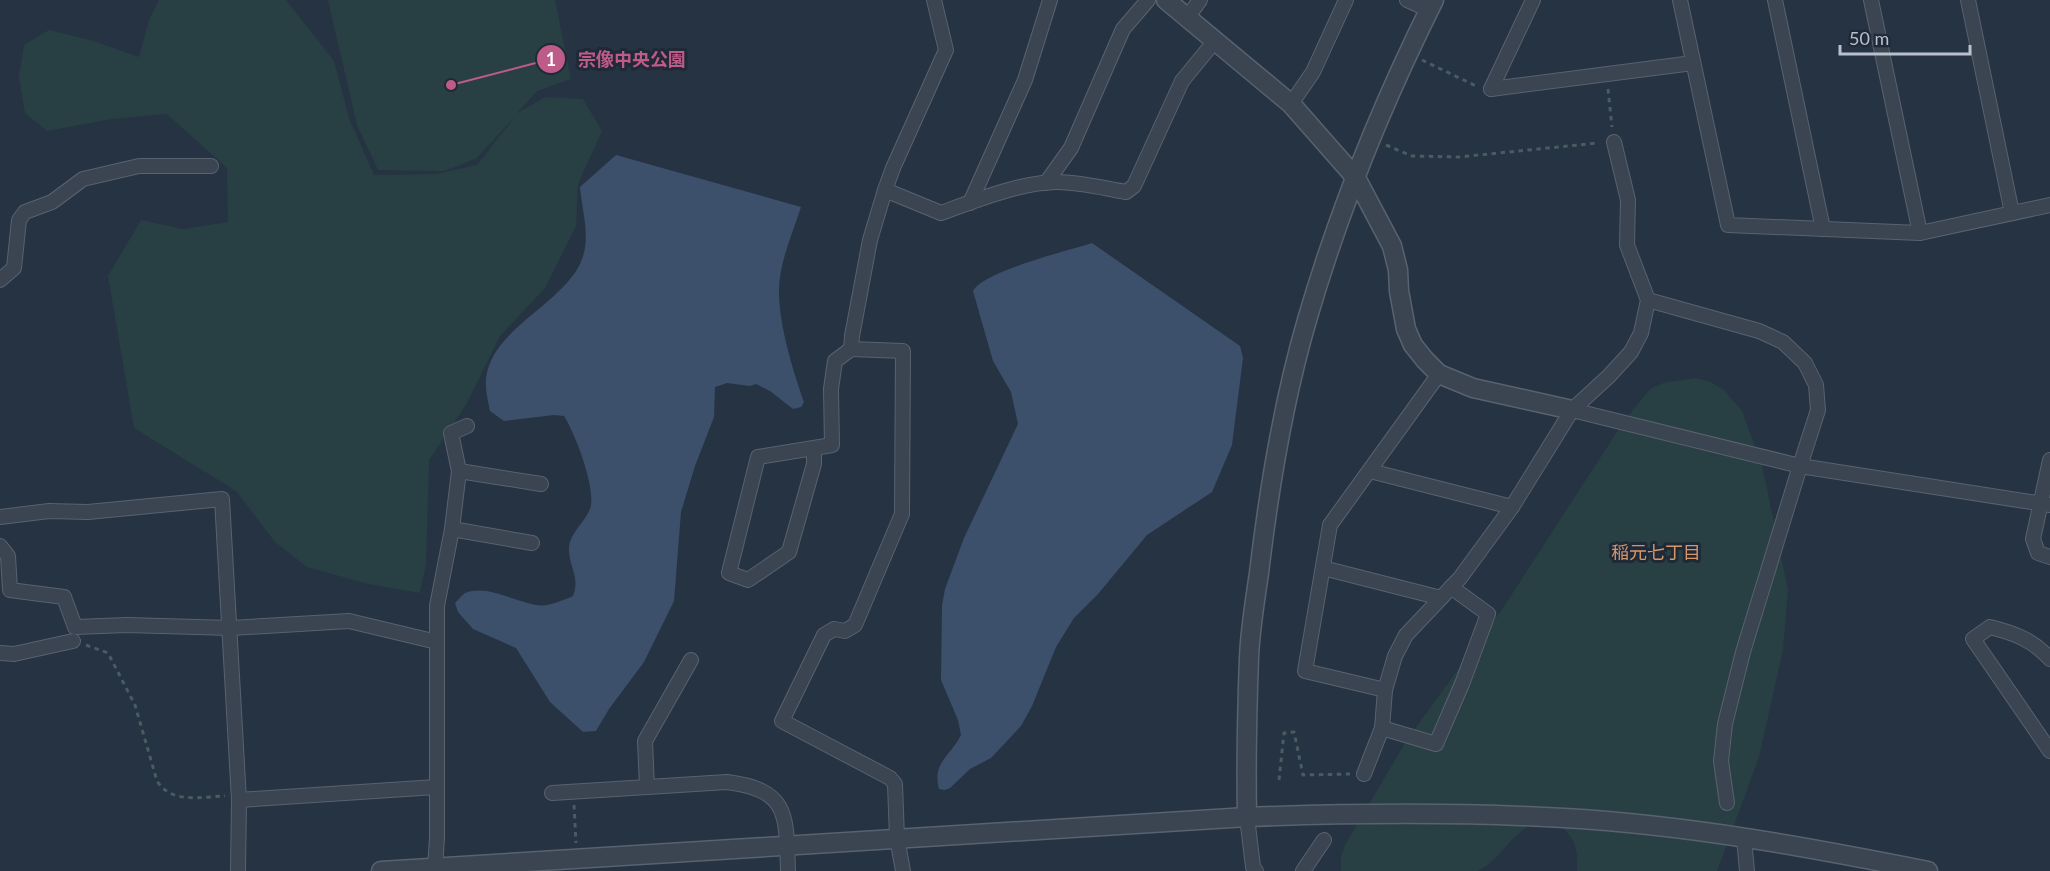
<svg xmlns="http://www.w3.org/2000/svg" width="2050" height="871" viewBox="0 0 2050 871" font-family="Lato,'Noto Sans JP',sans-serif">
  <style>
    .green { fill: #284043 }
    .water { fill: #3c506b }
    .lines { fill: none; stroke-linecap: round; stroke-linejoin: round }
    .minor-casing { stroke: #59626f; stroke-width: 16 }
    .tertiary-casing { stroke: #59626f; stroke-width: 21 }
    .path { stroke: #475d60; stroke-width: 3; stroke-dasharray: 4.5 4.5; stroke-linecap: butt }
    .minor { stroke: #3b4552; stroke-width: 14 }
    .tertiary { stroke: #3b4552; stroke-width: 18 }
    .labels { text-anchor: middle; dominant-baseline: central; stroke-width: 6; stroke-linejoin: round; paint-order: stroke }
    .neighbourhood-label { font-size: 18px; fill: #d79668; stroke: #1f2937 }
    .leader { fill: none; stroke: #be5b88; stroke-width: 2 }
    .callout-dot { fill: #be5b88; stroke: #1f2937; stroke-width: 2 }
    .mark-label { font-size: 18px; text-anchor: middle; font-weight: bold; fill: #fff }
    .callout-label { font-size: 18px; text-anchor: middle; font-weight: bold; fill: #be5b88; stroke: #1f2937; stroke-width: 6; stroke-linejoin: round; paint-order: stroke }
  </style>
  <rect width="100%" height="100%" fill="#263342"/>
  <!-- green -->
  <g class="green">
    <path d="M159,0H286L334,61L349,118L374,175L436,174L477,165L517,114L477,158L445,171L378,170L357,125L328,0H555L571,79L537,91L517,113L546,97L583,99L602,131L578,184L576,226L545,288L500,336L467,403L429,460L426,564L420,593L368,584L307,567L275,542L236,491L134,428L108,276L141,220L183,229L228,222L227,168L167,114L112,119L47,131L25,113L19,77L24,45L49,30L93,41L139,57L149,20Z"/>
    <path d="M1695,378L1709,381L1724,390L1742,411L1762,465L1788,590L1783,650L1759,757L1717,871H1577C1578,852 1577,842 1564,829C1537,801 1510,845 1493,860C1489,865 1483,868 1478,871H1341V856L1345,845L1408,738L1501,611L1624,421L1650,389L1663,383Z"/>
  </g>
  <!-- water -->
  <g class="water">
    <path d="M616,155L801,207C793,232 780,261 779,288C778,323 793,370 804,402L801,407L793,409L770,391L756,384L750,386L727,383L715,387L714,417L695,466L681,512L674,601L644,662L609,709L596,731L583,732L550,702L516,648L473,629L458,612L455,603C458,600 462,595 465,593C488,584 514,602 536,605C549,607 561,601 573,596C580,577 570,569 569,551C568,534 584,524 590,509C597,490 575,433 564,416L554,415L504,421L490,411C488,401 485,390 486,379C491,330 559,306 580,264C592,239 582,212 580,187Z"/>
    <path d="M1092,243L1240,346L1243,358L1232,445L1212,492L1147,535L1098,594L1074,618L1056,647L1032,706L1021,726L991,758L970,769L950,788L945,790L939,789C932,762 950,757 961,735L958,720L941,680L942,605L945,589L964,538L1018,424L1011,392L993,361L973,291C984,271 1067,251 1092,243Z"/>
  </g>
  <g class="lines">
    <!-- minor casing -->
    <g class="minor-casing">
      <g id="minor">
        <path d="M1407,0L1429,10"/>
        <path d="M1680,0L1728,225L1920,233L2050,205"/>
        <path d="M1775,0L1823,229"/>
        <path d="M1871,0L1920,233"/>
        <path d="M1968,0L2012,213"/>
        <path d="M1187,18L1200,0"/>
        <path d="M1491,89L1693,63"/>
        <path d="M1491,89L1533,0"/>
        <path d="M1291,104L1313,72L1346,0"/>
        <path d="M1046,183L1071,148L1123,29L1148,0"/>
        <path d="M885,190L941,213C974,201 1022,182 1057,182C1079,182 1103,188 1126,192L1134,186L1182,81L1214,42"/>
        <path d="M970,203L1025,80L1050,0"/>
        <path d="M0,280L14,268L19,220L25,212L52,202L83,179L139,166H211"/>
        <path d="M1648,300L1759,331L1783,342L1805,363L1816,385L1818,410L1800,466L1743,652L1725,724L1721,761L1727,803"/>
        <path d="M1572,410L1800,466L2050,505"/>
        <path d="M814,449V464L789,552L748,580L729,573L758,457L832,445L831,389L835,361L851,349"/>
        <path d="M2050,460L2033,539L2038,553L2050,557"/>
        <path d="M459,471L541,484"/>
        <path d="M1370,471L1512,507"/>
        <path d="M0,517L49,511L88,512L222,499L239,800L238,871"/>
        <path d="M452,529L532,543"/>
        <path d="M0,546L8,556L10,590L64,597L75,627L127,625L231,628L349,621L437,642"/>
        <path d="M1323,568L1441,598"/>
        <path d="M0,653L14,654L73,641"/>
        <path d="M2050,659C2033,640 2014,633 1990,627L1973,639L2050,751"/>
        <path d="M1385,690L1305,671L1330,525L1439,374"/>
        <path d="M1382,728L1436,744L1462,684L1488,614L1451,587"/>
        <path d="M1364,774L1382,728L1385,690L1395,656L1406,635L1460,578L1512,507L1572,410L1609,376L1631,352L1641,333L1648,300L1627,245L1628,200L1614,142"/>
        <path d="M647,787L645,741L691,660"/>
        <path d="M552,793L727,782C790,790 786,816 788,871"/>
        <path d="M239,800L436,787"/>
        <path d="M1247,817L1253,867L1256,871"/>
        <path d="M1744,838L1747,871"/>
        <path d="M435,868L437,838V606L452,529L459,471L451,433L467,426"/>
        <path d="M903,871L897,838L895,784L890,778L782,721L824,635L834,629L845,631L855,625L902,514L903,351L851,349L852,336L870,240L885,190L893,168L946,50L934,0"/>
        <path d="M1303,871L1324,840"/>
      </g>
    </g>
    <!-- tertiary casing -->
    <g class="tertiary-casing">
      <g id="tertiary">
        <path d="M1166,0L1291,104L1356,178L1392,246L1398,270L1399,291L1406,329L1413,345L1425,360L1439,374L1473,388L1572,410"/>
        <path d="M1247,817C1246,764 1247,711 1249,658C1250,630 1255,601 1259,573C1269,488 1283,402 1307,320C1339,210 1383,102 1434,0"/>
        <path d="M381,871L1247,817C1353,813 1459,812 1564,818C1687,825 1808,847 1928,871"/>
      </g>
    </g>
    <!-- path -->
    <g class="path">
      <path d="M1422,60L1476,86"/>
      <path d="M1608,89L1612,127"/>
      <path d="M1386,145L1412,156L1459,157L1598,143"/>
      <path d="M86,645L108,653L135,705L157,781C171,804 201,797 225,796"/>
      <path d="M1279,780L1284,733L1294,732L1303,775L1350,774"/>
      <path d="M574,805L576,843"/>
    </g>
    <!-- minor -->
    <use href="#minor" class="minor"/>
    <!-- tertiary -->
    <use href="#tertiary" class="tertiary"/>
  </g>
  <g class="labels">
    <!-- neighbourhood labels -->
    <g class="neighbourhood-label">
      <text x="1656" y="552">稲元七丁目</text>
    </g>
  </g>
  <!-- callouts -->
  <path class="leader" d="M451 85L551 59"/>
  <g class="callout-dot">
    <circle cx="451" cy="85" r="6"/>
    <circle cx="551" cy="59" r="15"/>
  </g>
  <g class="mark-label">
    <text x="551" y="66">1</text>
  </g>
  <g class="callout-label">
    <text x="632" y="66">宗像中央公園</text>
  </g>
  <!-- scale -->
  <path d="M1840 45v9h130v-9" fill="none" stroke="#b8c0cc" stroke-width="3"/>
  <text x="1849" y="45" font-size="18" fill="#b8c0cc" stroke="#1f2937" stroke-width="4.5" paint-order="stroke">50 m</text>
</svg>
